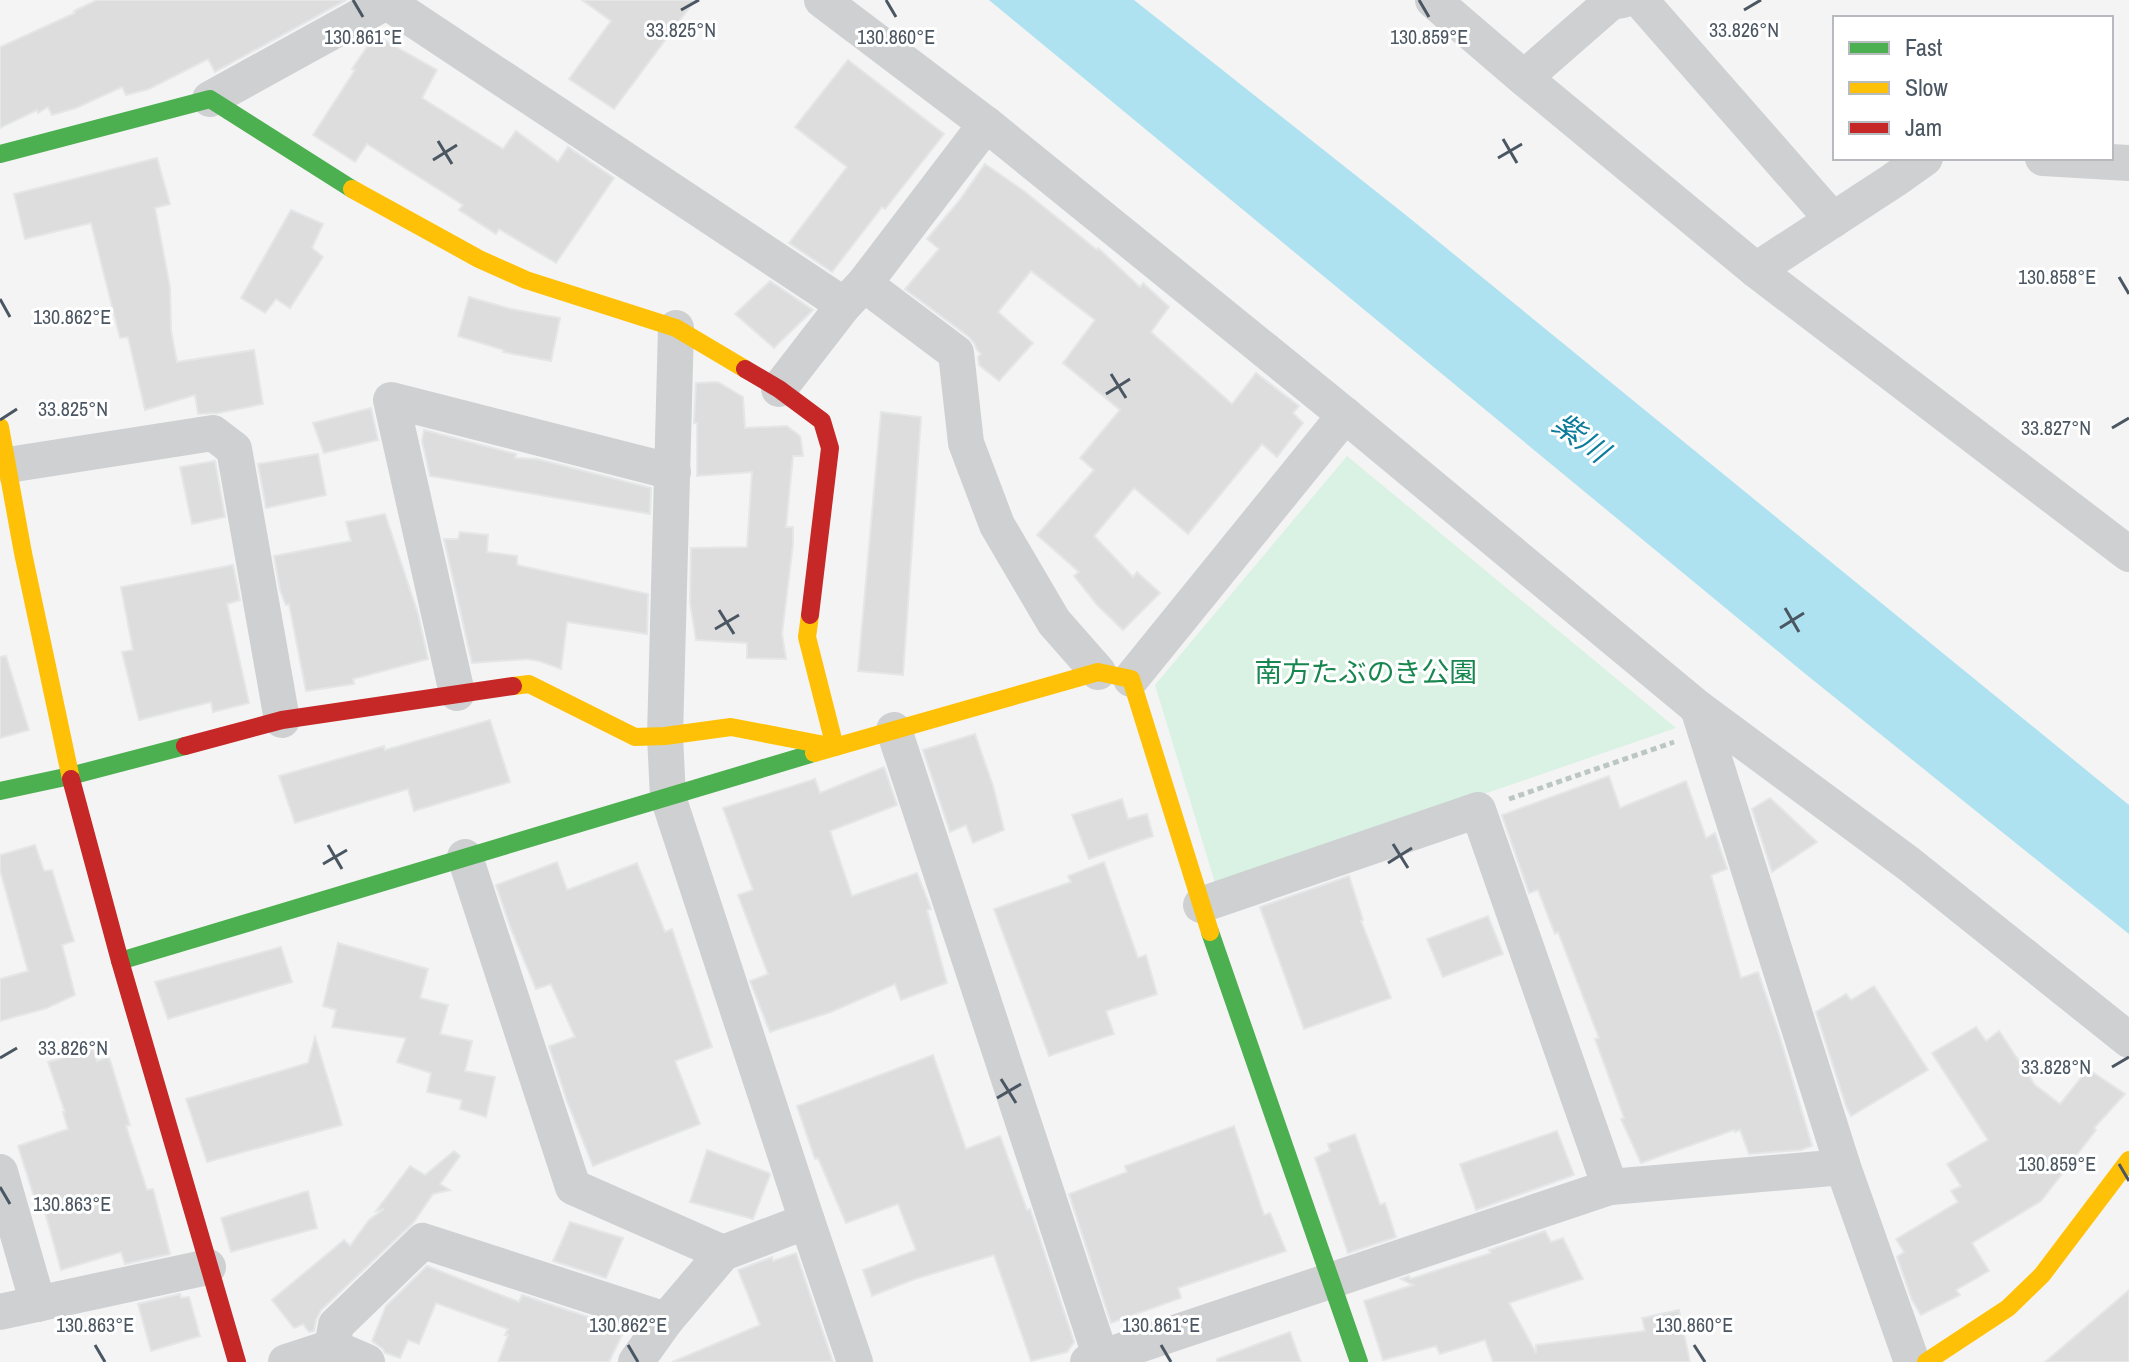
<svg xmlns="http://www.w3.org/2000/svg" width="2129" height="1362" viewBox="0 0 2129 1362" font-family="'Archivo Narrow','Noto Sans JP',sans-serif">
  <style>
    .green { fill: #d9f2e3 }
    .water { fill: #aee2f0 }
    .building { fill: #ddddde; stroke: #e5e6e7; stroke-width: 2 }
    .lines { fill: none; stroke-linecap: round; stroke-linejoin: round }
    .path { stroke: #bcc7c4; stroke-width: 5; stroke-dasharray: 6 4; stroke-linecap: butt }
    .street { stroke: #ced0d2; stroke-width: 36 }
    .fast { stroke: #4caf50; stroke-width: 18 }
    .slow { stroke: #ffc107; stroke-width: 18 }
    .jam { stroke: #c62828; stroke-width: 18 }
    .ticks { fill: none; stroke: #4a5661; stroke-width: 3 }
    .labels { text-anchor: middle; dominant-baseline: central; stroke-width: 6; stroke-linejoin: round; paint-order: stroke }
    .park-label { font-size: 28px; fill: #17864f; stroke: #fff }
    .water-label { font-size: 30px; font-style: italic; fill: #0c7c9b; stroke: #fff }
    .ticks-label { font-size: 20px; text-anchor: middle; fill: #4a5661; stroke: #fff; stroke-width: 6; stroke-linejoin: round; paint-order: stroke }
  </style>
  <rect width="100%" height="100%" fill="#f4f4f4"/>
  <!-- green -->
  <path class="green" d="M1347,456L1676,728L1216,886L1155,685Z"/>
  <!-- water -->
  <path class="water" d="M989,0H1134L1407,216L2129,805V934L1803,672Z"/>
  <!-- building -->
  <g class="building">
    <path d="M97,0H346L215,72L208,59L149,89L126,95L122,87L76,108L52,115L48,107L38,113L37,110L0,128V47L75,13L74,11Z"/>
    <path d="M582,0H695L614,109L569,79L611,21Z"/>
    <path d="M375,35L437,70L422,98L503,149L516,131L558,162L568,147L614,178L556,263L499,229L496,234L459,210L463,205L367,144L355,162L313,135L355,70L352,69Z"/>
    <path d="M848,60L944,134L885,209L882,207L832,272L789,243L847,167L795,127Z"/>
    <path d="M157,158L170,204L155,208L170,287L171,331L177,362L254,350L263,404L218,413L198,414L195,395L145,410L128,337L120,338L91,223L25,239L14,194Z"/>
    <path d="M985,164L1024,191L1097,250L1098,248L1140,287L1143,283L1169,307L1151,332L1232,404L1256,373L1299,406L1293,413L1303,423L1277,457L1262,444L1188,534L1134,488L1094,536L1133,577L1137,572L1160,593L1123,630L1098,606L1074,576L1079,572L1037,535L1094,470L1080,458L1120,410L1063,363L1095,320L1031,271L998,312L1033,343L999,381L979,365L978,357L981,354L977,350L974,343L969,337L905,289L939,249L927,239L959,201Z"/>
    <path d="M291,210L323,224L312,248L323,257L290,308L276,299L265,313L241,298Z"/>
    <path d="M770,281L813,310L774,348L735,314Z"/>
    <path d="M469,297L511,309L560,318L551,361L503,352L504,350L458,336Z"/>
    <path d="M718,382L743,397L745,428L787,426L800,436L801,440L803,456H793L786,527H793V544L782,634L786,659L747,658V643L696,640L690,603L691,548L747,547L752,472L697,476V423H694L696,383Z"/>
    <path d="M371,408L378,440L324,453L313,423Z"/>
    <path d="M881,412L921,417L903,675L858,671Z"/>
    <path d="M424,430L516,454L515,458L537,459L651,488L650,514L430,476L422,441Z"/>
    <path d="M318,454L326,495L266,508L258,464Z"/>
    <path d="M215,461L225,517L192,524L180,467Z"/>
    <path d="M385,514L418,614L428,659L353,679L354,684L306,691L289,604L286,605L280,590L274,556L351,541L346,522Z"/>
    <path d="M460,532L488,535L487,552L517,556V565L648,594L647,634L567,622L561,669L539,661L527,659L472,663L444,539H458Z"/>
    <path d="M233,565L240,600L227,604L249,703L213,712L211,702L139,720L122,652L133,650L121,587Z"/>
    <path d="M6,656L29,730L0,738V657Z"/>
    <path d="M490,720L510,782L414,811L408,789L295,823L279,776L384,746L385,750Z"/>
    <path d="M975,734L993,786L1004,830L973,843L966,825L950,832L923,750Z"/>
    <path d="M884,767L897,805L830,831L852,896L917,873L931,909L927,910L947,983L901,1000L895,984L831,1012L770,1032L750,981L768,974L738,895L753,890L723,808L815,779L820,793Z"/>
    <path d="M1609,776L1620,808L1686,781L1706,838L1715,833L1727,869L1711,875L1741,978L1758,972L1779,1034L1812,1146L1801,1150L1749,1154L1740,1130L1735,1132L1734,1130L1641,1163L1621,1119L1624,1118L1595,1039L1599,1038L1558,932L1555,934L1538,890L1529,893L1502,815Z"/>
    <path d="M1770,798L1817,842L1772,872L1752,809Z"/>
    <path d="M1122,799L1128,819L1147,814L1153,836L1089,859L1072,815Z"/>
    <path d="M35,845L44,871L52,870L74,941L62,945L75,995L47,1008L0,1021V979L28,971L0,870V855Z"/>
    <path d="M557,862L567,890L637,863L665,932L672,929L712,1047L675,1061L700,1124L593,1166L567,1101L549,1046L575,1037L551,984L536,989L511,929L496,885Z"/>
    <path d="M1104,862L1138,958L1146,955L1157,994L1106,1011L1114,1034L1049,1056L994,909L1071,882L1068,876Z"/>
    <path d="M1349,876L1363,920L1361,921L1391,998L1304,1029L1260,907Z"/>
    <path d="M1488,916L1503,954L1443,977L1427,939Z"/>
    <path d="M338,943L428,969L420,998L448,1005L440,1034L472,1041L465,1071L495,1077L486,1117L460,1109L462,1100L427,1092L431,1073L397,1062L406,1038L332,1027L336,1010L323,1006Z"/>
    <path d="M281,947L292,982L168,1019L155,982Z"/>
    <path d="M1874,986L1928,1070L1851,1116L1846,1106L1816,1012L1846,994L1851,1000Z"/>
    <path d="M1976,1027L1986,1041L1999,1031L2035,1085L2060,1104L2088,1069L2125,1094L2094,1128L2096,1130L2041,1201L1972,1243L1989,1271L1956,1290L1960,1295L1921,1315L1912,1300L1897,1257L1904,1252L1896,1239L1958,1202L1951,1191L1961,1186L1947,1164L1988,1140L1932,1053Z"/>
    <path d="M315,1037L342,1125L207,1162L186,1099L308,1063Z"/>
    <path d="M93,1049L97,1061L109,1057L130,1125L126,1126L147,1190L153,1189L170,1254L125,1264L121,1252L61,1270L42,1201L36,1203L18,1146L68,1129L63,1112H65L48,1062Z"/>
    <path d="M933,1055L966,1149L1000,1136L1027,1210L1030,1209L1074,1342L1067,1352L1031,1361L994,1255L915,1279L872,1296L863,1270L916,1250L898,1204L846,1223L818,1158L815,1159L797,1106Z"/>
    <path d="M1234,1126L1264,1215L1270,1213L1286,1251L1178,1288L1181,1298L1111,1323L1069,1194L1127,1172L1125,1166Z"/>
    <path d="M1557,1131L1574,1175L1476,1210L1460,1164Z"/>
    <path d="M1355,1134L1380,1205L1385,1203L1396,1237L1348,1253L1315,1158L1330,1151L1328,1144Z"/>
    <path d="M707,1150L769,1173L770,1175L753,1219L690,1202Z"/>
    <path d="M454,1151L460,1156L440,1184L450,1190L433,1194L413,1223L321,1310L316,1320L314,1331L309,1332L303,1324L294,1328L272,1300L344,1240L350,1246L369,1220L384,1209L376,1211L410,1166L425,1175Z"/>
    <path d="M308,1191L317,1228L231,1252L221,1218Z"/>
    <path d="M570,1222L623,1238L606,1278L553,1261Z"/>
    <path d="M1545,1231L1551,1242L1563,1238L1583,1279L1509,1303L1536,1353V1345L1645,1331L1642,1318L1679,1310L1690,1362H1493L1485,1340L1440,1354L1436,1346L1383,1360L1364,1301L1413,1285L1401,1279L1409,1276L1410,1279L1491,1253L1489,1250Z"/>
    <path d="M796,1253L833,1362H672L760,1325L738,1270L772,1257L773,1261Z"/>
    <path d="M427,1266L519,1302L522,1295L625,1329L609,1362H498L508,1335H505L508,1329L436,1303L419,1344L408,1340L400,1358L385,1353L383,1349L372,1341L386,1306Z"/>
    <path d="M2129,1290V1362H2045Z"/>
    <path d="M180,1294L181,1298L189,1297L200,1336L151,1351L138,1304Z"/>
    <path d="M1290,1332L1301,1362H1217V1359Z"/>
  </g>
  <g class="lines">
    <!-- path -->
    <path class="path" d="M1509,799L1674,742"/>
    <!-- street -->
    <g class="street">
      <path d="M384,0L844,305"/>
      <path d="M822,0L986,124L1345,415L1698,708L1909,864L2129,1040"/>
      <path d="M1433,0L1524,78L1756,270L2129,554"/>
      <path d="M1640,0L1833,220"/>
      <path d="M1524,78L1611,2L1623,0"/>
      <path d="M210,99L386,2"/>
      <path d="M2043,158L2129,163"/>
      <path d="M1756,270L1894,180L1925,158"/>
      <path d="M864,284L956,353L966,443L997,525L1054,622L1098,672"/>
      <path d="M676,328L665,736L668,797L807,1221L855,1362"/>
      <path d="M779,389L844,305L864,284L986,124"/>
      <path d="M8,465L213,433L234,449L282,720"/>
      <path d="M1131,679L1345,415"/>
      <path d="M457,693L391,400L673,472"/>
      <path d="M1698,708L1843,1167L1912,1362"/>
      <path d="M894,730L1101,1358"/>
      <path d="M465,857L573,1187L723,1253"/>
      <path d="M1201,905L1478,810L1610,1187L1843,1167"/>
      <path d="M0,1172L38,1304"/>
      <path d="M0,1312L208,1267"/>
      <path d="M332,1347L336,1325L423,1241L666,1320"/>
      <path d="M286,1362L332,1347L367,1362"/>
      <path d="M636,1362L666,1320L723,1253L807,1221"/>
      <path d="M1088,1362L1610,1187"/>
    </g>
    <!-- fast -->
    <g class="fast">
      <path d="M0,154L210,99L352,189"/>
      <path d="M0,791L70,776L185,746"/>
      <path d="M1210,932L1359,1362"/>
      <path d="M120,961L814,753"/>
    </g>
    <!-- slow -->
    <g class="slow">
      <path d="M352,189L479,259L526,280L676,328L745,369"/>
      <path d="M0,427L23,553L71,779"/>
      <path d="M513,686L529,684L635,737L665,736L731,727L835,747L807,637L810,615"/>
      <path d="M814,753L1098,672L1131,679L1210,932"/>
      <path d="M1926,1362L2008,1308L2042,1275L2129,1160"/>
    </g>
    <!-- jam -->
    <g class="jam">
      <path d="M745,369L779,389L822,421L830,448L810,615"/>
      <path d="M185,746L282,720L513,686"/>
      <path d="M71,779L120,961L237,1362"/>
    </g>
  </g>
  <!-- ticks -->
  <path class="ticks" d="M353,0L363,17M886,0L896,17M1419,0L1429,17M681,10L699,0M1744,10L1761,0M1503,139L1517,163M438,141L452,164M1498,158L1522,144M433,160L457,145M2119,277L2129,294M0,299L10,317M1111,374L1126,398M1106,394L1130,379M0,420L17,409M2112,428L2129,418M1785,608L1799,632M719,610L734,634M1780,628L1804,613M715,629L739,615M1393,844L1408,868M328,845L342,869M1388,863L1412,848M323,864L347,850M0,1058L17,1048M2112,1067L2129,1057M1001,1079L1016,1103M997,1098L1021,1084M2119,1164L2129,1181M0,1187L10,1204M95,1345L105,1362M628,1345L638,1362M1161,1345L1171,1362M1694,1345L1705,1362"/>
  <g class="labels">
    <!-- park labels -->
    <g class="park-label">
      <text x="1366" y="672">南方たぶのき公園</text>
    </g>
    <!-- water labels -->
    <g class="water-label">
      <text transform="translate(1581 437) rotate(36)">紫川</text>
    </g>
  </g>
  <g class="ticks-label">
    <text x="681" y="37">33.825°N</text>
    <text x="1744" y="37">33.826°N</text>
    <text x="363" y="44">130.861°E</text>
    <text x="896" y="44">130.860°E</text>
    <text x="1429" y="44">130.859°E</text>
    <text x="2057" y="284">130.858°E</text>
    <text x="72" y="324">130.862°E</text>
    <text x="73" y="416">33.825°N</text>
    <text x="2056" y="435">33.827°N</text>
    <text x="73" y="1055">33.826°N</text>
    <text x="2056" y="1074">33.828°N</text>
    <text x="2057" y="1171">130.859°E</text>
    <text x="72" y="1211">130.863°E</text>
    <text x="95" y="1332">130.863°E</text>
    <text x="628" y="1332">130.862°E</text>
    <text x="1161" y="1332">130.861°E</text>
    <text x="1694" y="1332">130.860°E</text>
  </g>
  <!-- legend -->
  <rect x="1833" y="16" width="280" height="144" fill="#ffffff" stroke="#b7bbc0" stroke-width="2"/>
  <rect x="1849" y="42" width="40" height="12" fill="#4caf50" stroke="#b7bbc0" stroke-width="2"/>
  <text x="1905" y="56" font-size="24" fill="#4a5661">Fast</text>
  <rect x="1849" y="82" width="40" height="12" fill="#ffc107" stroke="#b7bbc0" stroke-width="2"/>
  <text x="1905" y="96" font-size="24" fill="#4a5661">Slow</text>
  <rect x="1849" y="122" width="40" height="12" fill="#c62828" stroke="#b7bbc0" stroke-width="2"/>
  <text x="1905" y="136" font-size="24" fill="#4a5661">Jam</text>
</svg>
